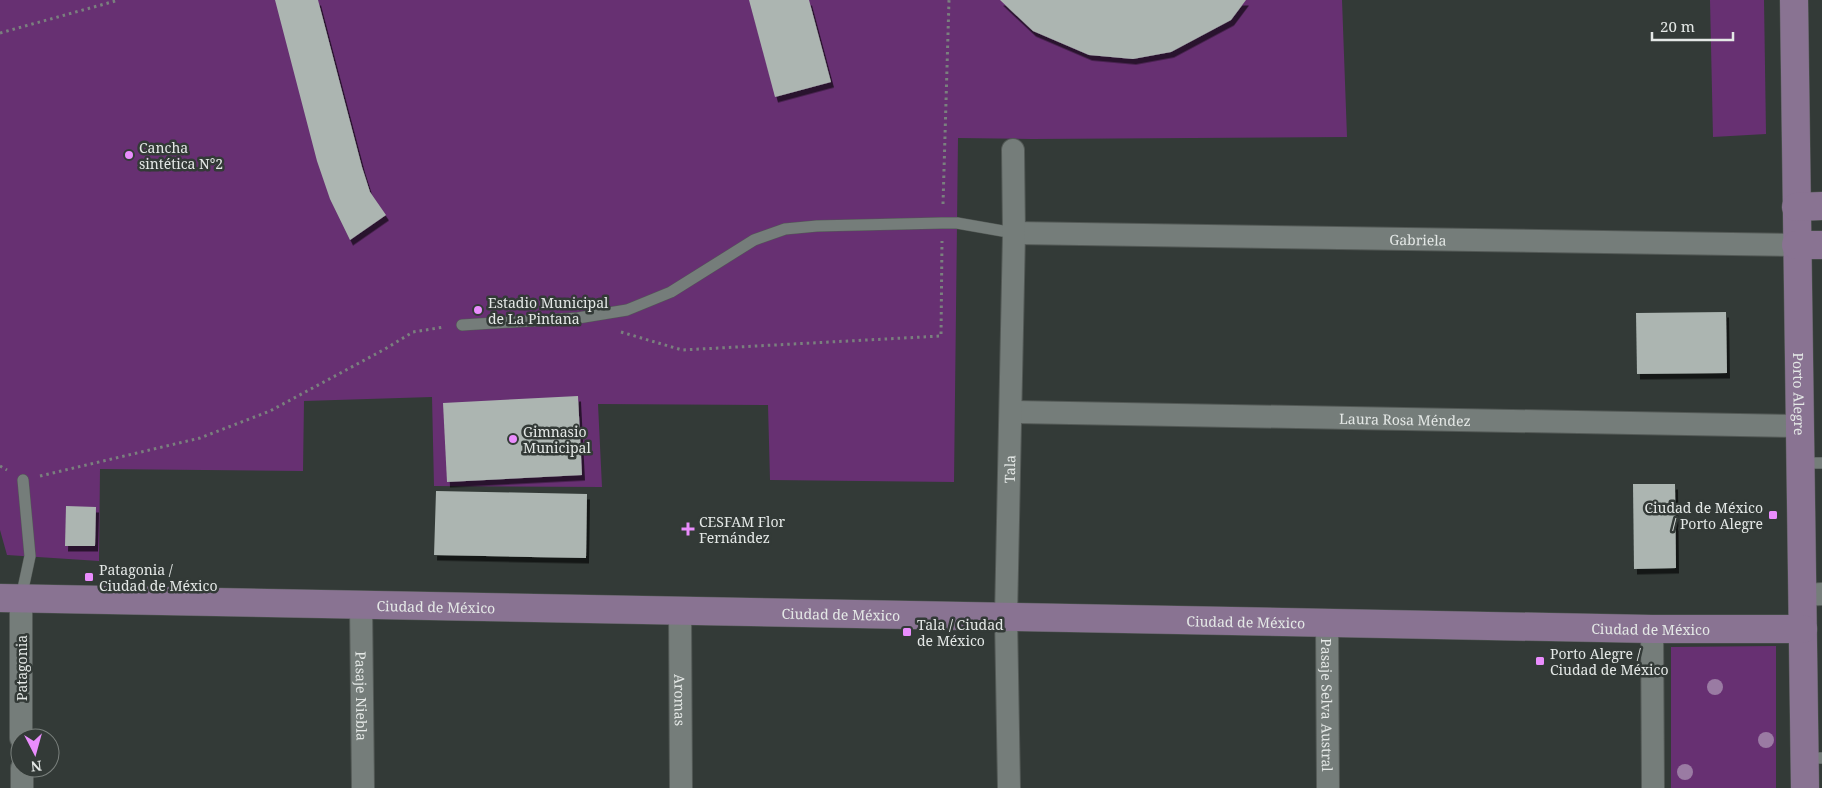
<svg xmlns="http://www.w3.org/2000/svg" width="1822" height="788" viewBox="0 0 1822 788" font-family="'Noto Serif',serif">
  <style>
    .green { fill: #673072 }
    .building { fill: #acb5b1; filter: url(#shadow) }
    .lines { fill: none; stroke-linecap: round; stroke-linejoin: round }
    .lane-casing { stroke: #535956; stroke-width: 12 }
    .street-casing { stroke: #535956; stroke-width: 24 }
    .secondary-casing { stroke: #535956; stroke-width: 29 }
    .path { stroke: #7a807e; stroke-width: 3; stroke-dasharray: 2.5 4; stroke-linecap: butt }
    .lane { stroke: #757d7a; stroke-width: 11 }
    .street { stroke: #757d7a; stroke-width: 22 }
    .secondary { stroke: #897392; stroke-width: 28 }
    .tree { fill: #9a7ba3 }
    .poi-dot { fill: #ea8dfd; stroke: #333a37; stroke-width: 2 }
    .labels { text-anchor: middle; dominant-baseline: central; stroke-width: 5; stroke-linejoin: round; paint-order: stroke }
    .poi-label { font-size: 14px; fill: #e4e8e6; stroke: #333a37; text-anchor: start }
    .street-label { font-size: 14px; fill: #e4e8e6; stroke: #333a37 }
  </style>
  <defs>
    <filter id="shadow"><feDropShadow dx="3" dy="5.5" stdDeviation="0" flood-color="#0009"/></filter>
  </defs>
  <rect width="100%" height="100%" fill="#333a37"/>
  <!-- green -->
  <g class="green">
    <path d="M0,0H1342L1347,137L1032,139L958,138L954,482L770,480L768,405L598,404L602,487L434,486L432,397L304,401L303,471L100,469L99,561L7,555L0,530Z"/>
    <path d="M1710,0H1764L1766,134L1713,137Z"/>
    <path d="M1776,646V788H1671V647Z"/>
  </g>
  <!-- building -->
  <g class="building">
    <path d="M275,0H318L362,167L370,192L386,215L350,240L330,199L317,161Z"/>
    <path d="M749,0H809L831,82L775,97Z"/>
    <path d="M1000,0H1246L1231,20L1171,52L1133,59L1089,55L1033,31Z"/>
    <path d="M1726,312L1727,373L1637,374L1636,313Z"/>
    <path d="M578,396L582,475L447,482L443,403Z"/>
    <path d="M1633,484H1675L1676,568L1634,569Z"/>
    <path d="M436,491L587,494L586,558L434,555Z"/>
    <path d="M66,506L96,507L95,546H65Z"/>
  </g>
  <g class="lines">
    <!-- lane casing -->
    <g class="lane-casing">
      <g id="lane">
        <path d="M462,325L578,318L627,310L671,292L754,240L785,229L817,226L942,223H957L1014,233"/>
        <path d="M1800,463H1822"/>
        <path d="M21,598L30,556L23,480"/>
        <path d="M1804,758H1822"/>
      </g>
    </g>
    <!-- street casing -->
    <g class="street-casing">
      <g id="street">
        <path id="s1" d="M1014,233L1796,245"/>
        <path id="s2" d="M1011,412L1799,426"/>
        <path d="M1802,595L1822,594"/>
        <path d="M21,598V738"/>
        <path id="s3" d="M361,605L363,788"/>
        <path id="s4" d="M680,611L681,788"/>
        <path id="s5" d="M1327,623L1328,788"/>
        <path d="M1652,629L1653,788"/>
        <path d="M22,768V788"/>
        <path id="s6" d="M1009,788L1006,617L1014,233L1013,150"/>
      </g>
    </g>
    <!-- secondary casing -->
    <g class="secondary-casing">
      <g id="secondary">
        <path id="s7" d="M1794,0L1805,788"/>
        <path d="M1796,207L1822,206"/>
        <path d="M1796,245H1822"/>
        <path id="s8" d="M0,598L1652,629H1803"/>
      </g>
    </g>
    <!-- path -->
    <g class="path">
      <path d="M0,33L119,0"/>
      <path d="M943,204L949,0"/>
      <path d="M621,332L682,350L941,336L942,241"/>
      <path d="M0,466L7,470"/>
      <path d="M40,476L200,438L270,411L385,349L413,332L444,327"/>
    </g>
    <!-- lane -->
    <use href="#lane" class="lane"/>
    <!-- street -->
    <use href="#street" class="street"/>
    <!-- secondary -->
    <use href="#secondary" class="secondary"/>
  </g>
  <!-- trees -->
  <g class="tree">
    <circle cx="1715" cy="687" r="8"/>
    <circle cx="1766" cy="740" r="8"/>
    <circle cx="1685" cy="772" r="8"/>
  </g>
  <!-- markers -->
  <g class="poi-dot">
    <circle cx="129" cy="155" r="5"/>
    <circle cx="478" cy="310" r="5"/>
    <circle cx="513" cy="439" r="5"/>
    <rect x="1768" y="510" width="10" height="10" rx="2.5"/>
    <path d="M685.5 521.5h5v5h5v5h-5v5h-5v-5h-5v-5h5z"/>
    <rect x="84" y="572" width="10" height="10" rx="2.5"/>
    <rect x="902" y="627" width="10" height="10" rx="2.5"/>
    <rect x="1535" y="656" width="10" height="10" rx="2.5"/>
  </g>
  <g class="labels">
    <!-- poi labels -->
    <g class="poi-label">
      <text x="139" y="147">Cancha<tspan x="139" dy="16">sintética N°2</tspan></text>
      <text x="488" y="302">Estadio Municipal<tspan x="488" dy="16">de La Pintana</tspan></text>
      <text x="523" y="431">Gimnasio<tspan x="523" dy="16">Municipal</tspan></text>
      <text x="1763" y="507" text-anchor="end">Ciudad de México<tspan x="1763" dy="16">/ Porto Alegre</tspan></text>
      <text x="699" y="521">CESFAM Flor<tspan x="699" dy="16">Fernández</tspan></text>
      <text x="99" y="569">Patagonia /<tspan x="99" dy="16">Ciudad de México</tspan></text>
      <text x="917" y="624">Tala / Ciudad<tspan x="917" dy="16">de México</tspan></text>
      <text x="1550" y="653">Porto Alegre /<tspan x="1550" dy="16">Ciudad de México</tspan></text>
    </g>
    <!-- street labels -->
    <g class="street-label">
      <text stroke="none"><textPath href="#s1" startOffset="404">Gabriela</textPath></text>
      <text stroke="none"><textPath href="#s7" startOffset="394">Porto Alegre</textPath></text>
      <text stroke="none"><textPath href="#s2" startOffset="394">Laura Rosa Méndez</textPath></text>
      <text stroke="none"><textPath href="#s6" startOffset="319">Tala</textPath></text>
      <text stroke="none"><textPath href="#s8" startOffset="436">Ciudad de México</textPath></text>
      <text stroke="none"><textPath href="#s8" startOffset="841">Ciudad de México</textPath></text>
      <text stroke="none"><textPath href="#s8" startOffset="1246">Ciudad de México</textPath></text>
      <text stroke="none"><textPath href="#s8" startOffset="1651">Ciudad de México</textPath></text>
      <text transform="translate(21 668) rotate(-90)">Patagonia</text>
      <text stroke="none"><textPath href="#s3" startOffset="91">Pasaje Niebla</textPath></text>
      <text stroke="none"><textPath href="#s4" startOffset="89">Aromas</textPath></text>
      <text stroke="none"><textPath href="#s5" startOffset="82">Pasaje Selva Austral</textPath></text>
    </g>
  </g>
  <!-- north arrow -->
  <g transform="translate(35 753) rotate(174)"><circle r="24" fill="#333a37" stroke="#7a807d"/>
  <path d="M0-4L9 19L0 12L-9 19Z" fill="#ea8dfd"/>
  <text y="-8" font-size="14" font-weight="bold" text-anchor="middle" fill="#e4e8e6">N</text>
  </g>
  <!-- scale -->
  <path d="M1652 32v8h81v-8" fill="none" stroke="#e4e8e6" stroke-width="2.5"/>
  <text x="1660" y="32" font-size="15" fill="#e4e8e6" stroke="#333a37" stroke-width="4" paint-order="stroke">20 m</text>
</svg>
